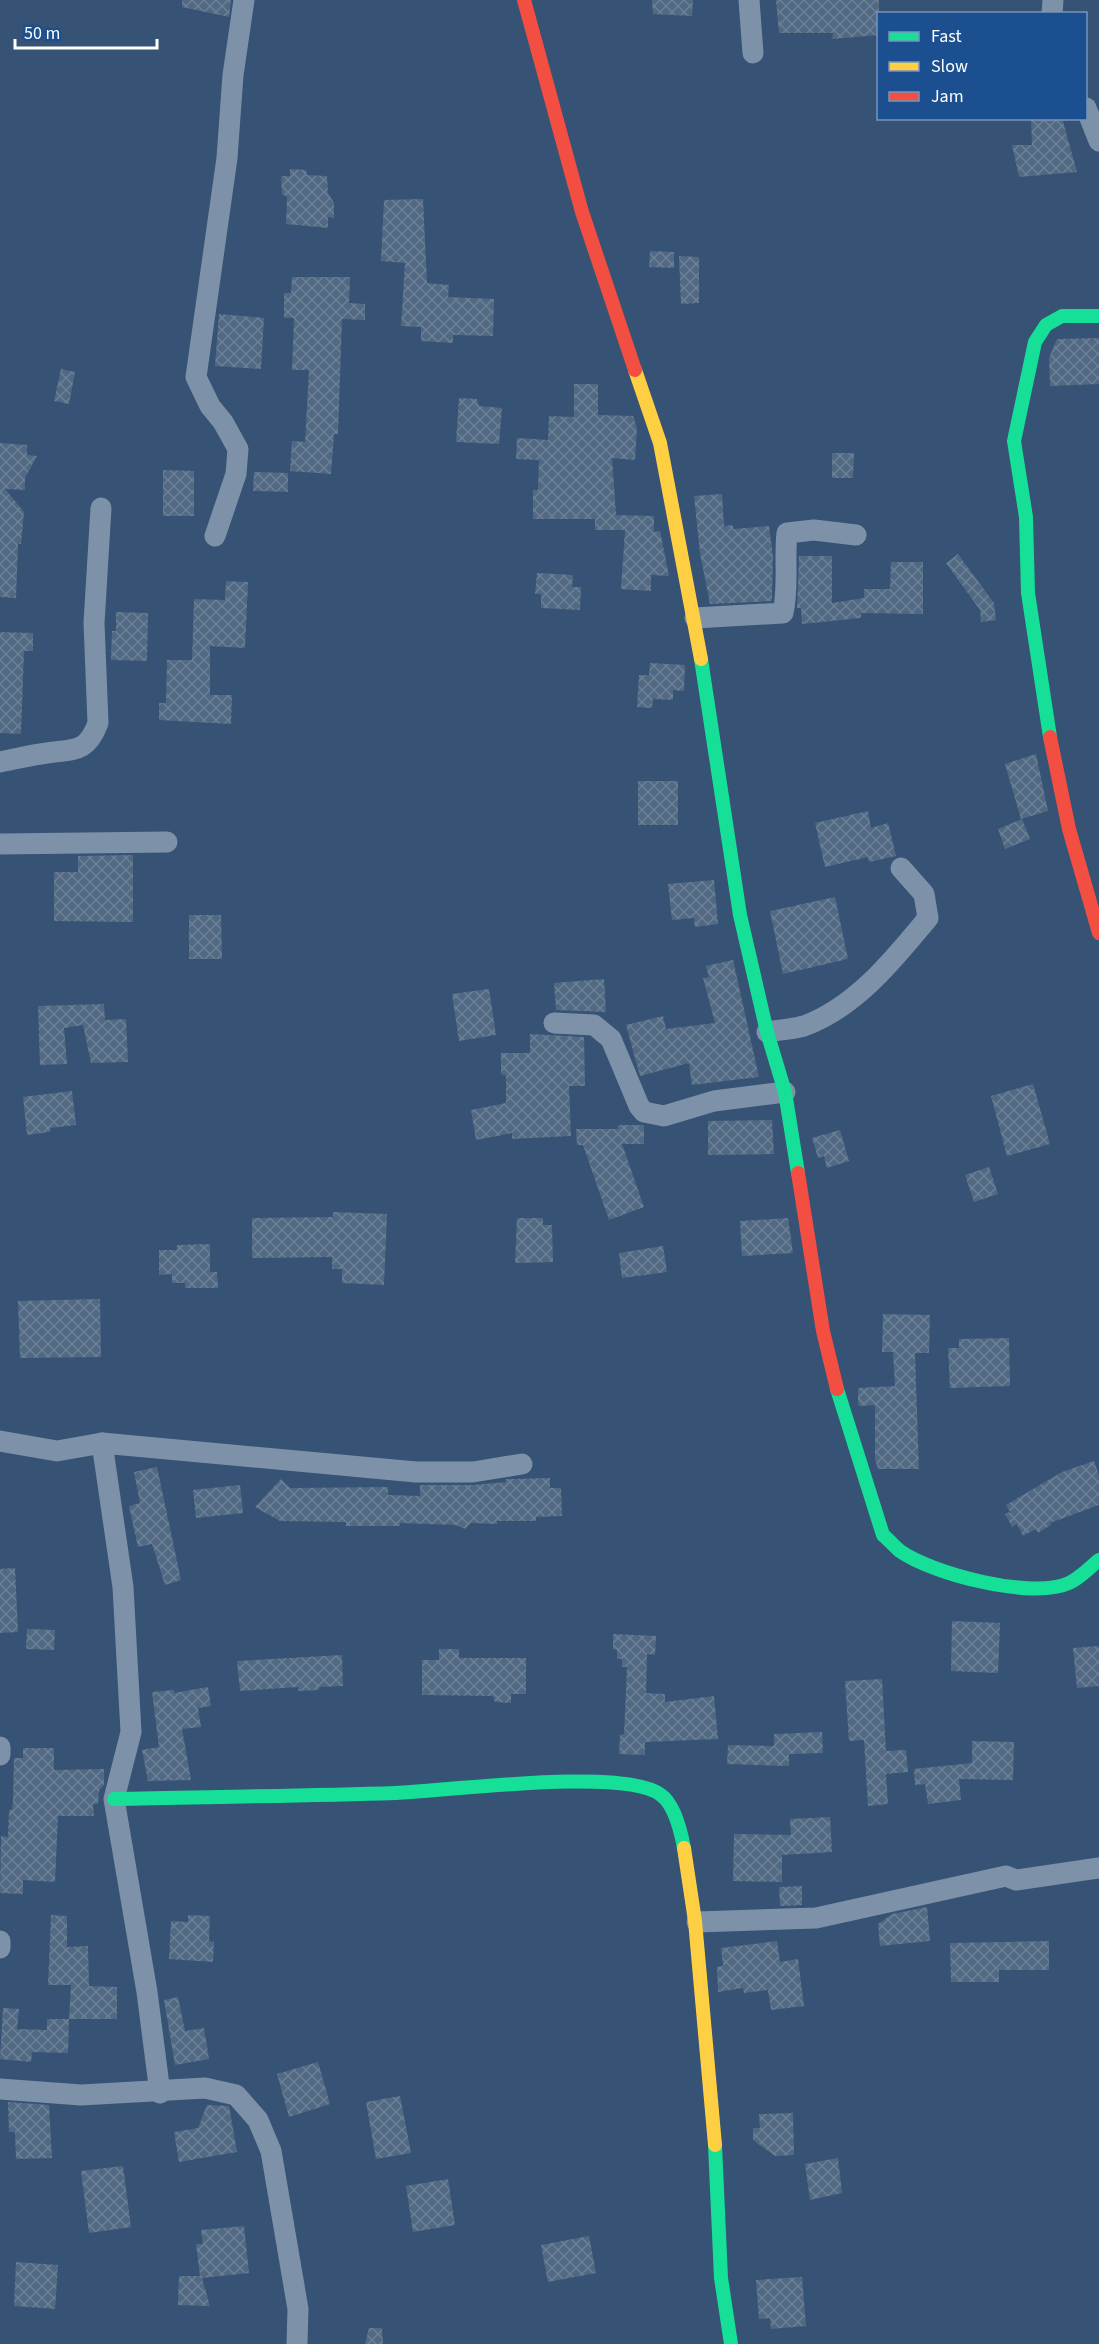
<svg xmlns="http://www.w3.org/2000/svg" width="1099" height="2344" viewBox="0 0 1099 2344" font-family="'Source Sans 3',sans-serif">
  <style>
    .building { fill: url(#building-cross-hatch) }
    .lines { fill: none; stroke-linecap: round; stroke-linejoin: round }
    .street { stroke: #7d92a8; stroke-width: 21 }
    .fast { stroke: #16e098; stroke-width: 14 }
    .slow { stroke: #ffcf43; stroke-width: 14 }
    .jam { stroke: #f24e42; stroke-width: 14 }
  </style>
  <defs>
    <pattern id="building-cross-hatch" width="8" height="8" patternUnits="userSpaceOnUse" patternTransform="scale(1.5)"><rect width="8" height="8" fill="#526984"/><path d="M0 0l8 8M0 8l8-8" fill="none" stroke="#6c8096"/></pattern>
  </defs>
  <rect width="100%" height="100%" fill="#365274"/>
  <!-- building -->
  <g class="building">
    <path d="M182,0H231L229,17L182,7Z"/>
    <path d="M652,0H693L692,16L653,14Z"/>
    <path d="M776,0H879V35L832,39L833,33H779Z"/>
    <path d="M1031,118H1062L1077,172L1019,177L1012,145H1032Z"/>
    <path d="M290,169L306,170L307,175L327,176L328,193L334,203V218L328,217V228L286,224L287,197L282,194L281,176H290Z"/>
    <path d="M423,199L427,283L449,285L448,297L494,299L493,336L453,335V343L421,341V327L401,326L405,263L381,261L384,200Z"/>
    <path d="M650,251L674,252V268L649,267Z"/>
    <path d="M679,256L699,257V303L681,304Z"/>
    <path d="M292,277H350L349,303L365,304V320L342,319L338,434H334L331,474L290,471L292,441L305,442L309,370H292L294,318H284V293H291Z"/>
    <path d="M219,314L264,318L261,369L215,366Z"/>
    <path d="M1099,338V384L1050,386L1049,358L1057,339Z"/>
    <path d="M61,369L75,372L69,404L54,401Z"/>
    <path d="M574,384H598V415L633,416L637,428L635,460L612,458L616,515L654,516V532L660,531L669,576L651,575V591L621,589L625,530H595V519H533V490H538L539,460L516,459L517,438L548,440L549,416L574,417Z"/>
    <path d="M459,398L477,399L479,406L502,408L499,444L456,442Z"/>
    <path d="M0,443L27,445V455L37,456L25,478V490L5,489L24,512L21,544H18L16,598L0,597Z"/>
    <path d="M832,453H854L853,478H832Z"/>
    <path d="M163,470L194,471V516H163Z"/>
    <path d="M254,472L288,473V492L253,491Z"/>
    <path d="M722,494L724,526L733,525V529L769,526L773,556L772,601L710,604L700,553L694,496Z"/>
    <path d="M958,554L994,603L996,620L981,622L980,610L946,563Z"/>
    <path d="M799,556H832V603L864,598V589H890L891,562H923V614L861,613V618L802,624L801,608H797Z"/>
    <path d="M537,573L573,575L572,587H581L580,610L541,608V594H535Z"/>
    <path d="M226,581L248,582L245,648L210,646V695H232L231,724L159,720V703H166L167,660H192L194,599L225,600Z"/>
    <path d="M116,612L148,613L147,661L111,660L112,631H116Z"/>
    <path d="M0,632L33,633V651H24L21,734L0,733Z"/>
    <path d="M650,663L685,665L684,691L673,690V700L653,699L652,708L637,707L639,675H649Z"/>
    <path d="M1036,754L1048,811L1021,819L1005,764Z"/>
    <rect x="638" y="781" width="40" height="44"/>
    <path d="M868,811L871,828L888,823L896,856L869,862L868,857L825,867L815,823Z"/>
    <path d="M1022,819L1030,839L1005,849L998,829Z"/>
    <path d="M133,855V922L54,921V872H78V856Z"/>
    <path d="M714,880L718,924L695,927L694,918L672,920L668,884Z"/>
    <path d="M835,897L848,959L783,974L770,911Z"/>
    <path d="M189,915H221L222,959H189Z"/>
    <path d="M733,960L759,1077L692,1085L689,1063L640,1076L626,1025L663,1016L666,1029L715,1023L703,978L709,977L706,966Z"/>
    <path d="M604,979L606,1012L556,1010L554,983Z"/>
    <path d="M489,989L496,1035L459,1041L452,994Z"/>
    <path d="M104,1004L105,1020L126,1019L128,1062L91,1063L83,1025L64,1028L67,1064L40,1065L38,1006Z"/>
    <path d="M530,1034L584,1037L585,1086H569L571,1136L512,1139V1133L476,1140L471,1110L506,1103V1076L501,1074V1053H530Z"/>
    <path d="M1033,1084L1050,1144L1007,1156L991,1096Z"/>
    <path d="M72,1091L76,1125L50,1128V1132L27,1135L23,1097Z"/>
    <path d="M772,1120L774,1154L708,1155V1121Z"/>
    <path d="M618,1125H644V1144H622L644,1207L609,1220L583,1145H577L576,1129H618Z"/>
    <path d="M840,1130L849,1161L827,1168L824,1156L818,1158L812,1138Z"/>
    <path d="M989,1167L998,1194L974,1202L965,1175Z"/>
    <path d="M333,1212L387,1214L384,1285L342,1283V1269H332V1257L252,1258V1218L333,1217Z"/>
    <path d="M517,1218H543V1225H552L553,1262L515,1263Z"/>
    <path d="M788,1218L793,1253L742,1256L740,1221Z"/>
    <path d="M210,1244V1272H217L218,1288H185V1283H172V1274L159,1275V1250H177V1245Z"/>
    <path d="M663,1246L667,1272L622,1278L619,1253Z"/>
    <path d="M100,1299L101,1357L20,1358L18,1301Z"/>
    <path d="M883,1314L930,1315L929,1353H915L919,1469H878L875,1459V1405L859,1406L858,1402V1388L895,1386L893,1352H882Z"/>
    <path d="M1009,1338L1010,1386L950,1388L948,1348H959V1339Z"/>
    <path d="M1094,1461L1099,1475V1505L1050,1523L1051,1525L1038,1533L1036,1529L1023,1536L1017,1524L1012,1527L1005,1514L1010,1512L1006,1505L1062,1472Z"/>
    <path d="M157,1467L181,1580L165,1585L152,1544L138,1547L129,1506L140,1503L134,1472Z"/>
    <path d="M550,1478V1488H561L562,1516L536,1517V1521H497V1524L471,1523L465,1529L456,1525L400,1523V1526H346V1522L280,1521L255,1507L281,1479L290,1488L388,1487V1495L420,1496V1485H473L506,1482V1479H512Z"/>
    <path d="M240,1485L243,1513L196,1518L193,1490Z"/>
    <path d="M15,1568L18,1632L0,1633V1569Z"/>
    <path d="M952,1621L1000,1623L998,1673L951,1671Z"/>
    <path d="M27,1629L55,1630L54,1650L26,1649Z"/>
    <path d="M613,1634L656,1636L655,1655L647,1654L646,1693L665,1694V1702L714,1696L718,1739L645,1742V1755L619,1754L620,1735L624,1734L627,1667H622V1659H617V1650L613,1649Z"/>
    <path d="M1099,1646V1686L1077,1688L1073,1648Z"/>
    <path d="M439,1649H459V1658H526V1694H511V1703L495,1702L493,1696L422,1695V1660H439Z"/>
    <path d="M342,1655L343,1686L319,1687V1690L298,1691V1687L240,1691L237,1661Z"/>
    <path d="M882,1679L886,1751L906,1750L908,1772L886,1774L888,1804L868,1806L864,1740L849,1741L845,1681Z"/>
    <path d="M208,1687L211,1706L198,1708L201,1727L182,1729L191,1780L148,1781L142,1750L159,1747L152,1692L174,1690V1693Z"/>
    <path d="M822,1732L823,1753L789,1754V1766L727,1764L728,1745L774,1746V1734Z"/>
    <path d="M972,1741L1014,1742L1013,1780L959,1779L961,1800L928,1804L925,1784L915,1785L914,1769L972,1763Z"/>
    <path d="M23,1748H54V1770L104,1769V1785L99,1791L98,1804H93L94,1816H58L55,1882L23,1880V1894L0,1893L1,1836L8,1837L9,1811L12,1809L13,1801L14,1758H23Z"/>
    <path d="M830,1817L832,1852L782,1855V1882L733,1881L734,1834L791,1835L790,1819Z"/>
    <path d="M802,1886V1905L780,1906L779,1887Z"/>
    <path d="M927,1907L930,1941L880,1946L878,1924L892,1914Z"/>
    <path d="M51,1915L67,1916V1947L88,1946L89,1986L117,1987V2019H69L71,1985H48Z"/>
    <path d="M188,1915L210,1916L209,1941L214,1942L213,1962L169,1959L171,1921L188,1922Z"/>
    <path d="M777,1941L780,1962L798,1959L804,2006L771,2010L768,1990L744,1993L743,1988L718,1992L717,1967L723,1966L721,1948Z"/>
    <path d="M1049,1941V1970H999V1982H951L950,1943Z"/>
    <path d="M178,1997L185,2031L204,2028L209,2059L175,2065L164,2000Z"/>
    <path d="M3,2008L19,2009L17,2029L47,2030V2019H69L68,2053L32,2052L31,2062L0,2059Z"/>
    <path d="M318,2062L330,2104L289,2117L277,2074Z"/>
    <path d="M400,2096L411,2153L376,2159L366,2102Z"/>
    <path d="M8,2102L49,2105L52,2158L16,2159L15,2132H9Z"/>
    <path d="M207,2105L229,2106L237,2152L179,2162L174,2132L198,2128Z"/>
    <path d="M793,2113L794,2155L775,2156L753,2140V2128H760L759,2114Z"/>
    <path d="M838,2158L842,2193L810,2200L805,2164Z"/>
    <path d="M123,2166L131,2227L89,2233L81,2171Z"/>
    <path d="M448,2179L455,2225L413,2232L406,2186Z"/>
    <path d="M244,2226L249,2273L202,2278L210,2306L178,2305L179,2276H200L196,2244H203L201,2230Z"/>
    <path d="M589,2236L596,2273L548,2282L541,2245Z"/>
    <path d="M16,2262L58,2265L55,2309L14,2306Z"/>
    <path d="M802,2277L806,2326L771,2329L770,2318L759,2319L756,2280Z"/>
    <path d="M369,2328H382L383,2344H365Z"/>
  </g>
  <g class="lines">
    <!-- street -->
    <g class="street">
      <path d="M749,0L753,53"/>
      <path d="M1052,14L1053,0"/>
      <path d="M1086,108L1099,141"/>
      <path d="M215,536L236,474L238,449L223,422L210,406L196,377L227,158L233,75L244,0"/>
      <path d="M695,618L783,613C789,586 784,560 787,533L814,530L856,535"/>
      <path d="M0,762C15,759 31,755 47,753C74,749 87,753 98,723L94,623L101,508"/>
      <path d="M0,844L167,842"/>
      <path d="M554,1023L594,1025L611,1039L639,1106L644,1112L664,1116L714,1101L785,1092"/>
      <path d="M767,1032C779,1030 793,1029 804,1026C856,1007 894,959 928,918L924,894L901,868"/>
      <path d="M0,1441L57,1451L102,1443L123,1587L131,1732L114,1799L147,1992L160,2093"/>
      <path d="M102,1443L416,1472H473L522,1464"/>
      <path d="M0,1755V1747"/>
      <path d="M697,1922L816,1918L1006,1876L1016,1880L1099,1868"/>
      <path d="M0,1941V1948"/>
      <path d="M0,2089L81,2095L205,2088L236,2095L258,2120L271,2151L298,2309L297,2344"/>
    </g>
    <!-- fast -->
    <g class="fast">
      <path d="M701,659L740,915L767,1032L785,1092L798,1173"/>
      <path d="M1050,737L1028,593L1026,517L1014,441L1035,342L1046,325L1062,316H1099"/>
      <path d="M837,1389L883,1535C889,1540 894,1546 900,1551C932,1574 1033,1600 1069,1583C1080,1578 1090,1567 1099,1560"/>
      <path d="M114,1799C208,1797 302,1796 396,1793C447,1791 626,1767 661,1795C675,1805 681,1832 684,1848"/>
      <path d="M715,2145L721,2278L731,2344"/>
    </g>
    <!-- slow -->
    <g class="slow">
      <path d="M635,370L660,443L701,659"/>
      <path d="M684,1848L695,1921L715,2145"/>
    </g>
    <!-- jam -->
    <g class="jam">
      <path d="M524,0L582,212L635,370"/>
      <path d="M1050,737L1069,829L1099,933"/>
      <path d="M798,1173L823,1331L837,1389"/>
    </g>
  </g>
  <!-- legend -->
  <rect x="877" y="12" width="210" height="108" fill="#1b4f8f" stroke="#7695bc" stroke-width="1.5"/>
  <rect x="889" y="32" width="30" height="9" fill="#16e098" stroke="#7695bc" stroke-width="1.5"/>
  <text x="931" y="42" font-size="18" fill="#ffffff">Fast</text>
  <rect x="889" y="62" width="30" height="9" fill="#ffcf43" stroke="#7695bc" stroke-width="1.5"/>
  <text x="931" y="72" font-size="18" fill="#ffffff">Slow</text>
  <rect x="889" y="92" width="30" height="9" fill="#f24e42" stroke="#7695bc" stroke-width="1.5"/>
  <text x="931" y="102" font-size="18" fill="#ffffff">Jam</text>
  <!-- scale -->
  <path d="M15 39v9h142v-9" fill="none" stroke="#ffffff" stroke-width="3"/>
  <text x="24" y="39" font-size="18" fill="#ffffff" stroke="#1b4f8f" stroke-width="4.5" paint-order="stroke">50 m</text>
</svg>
